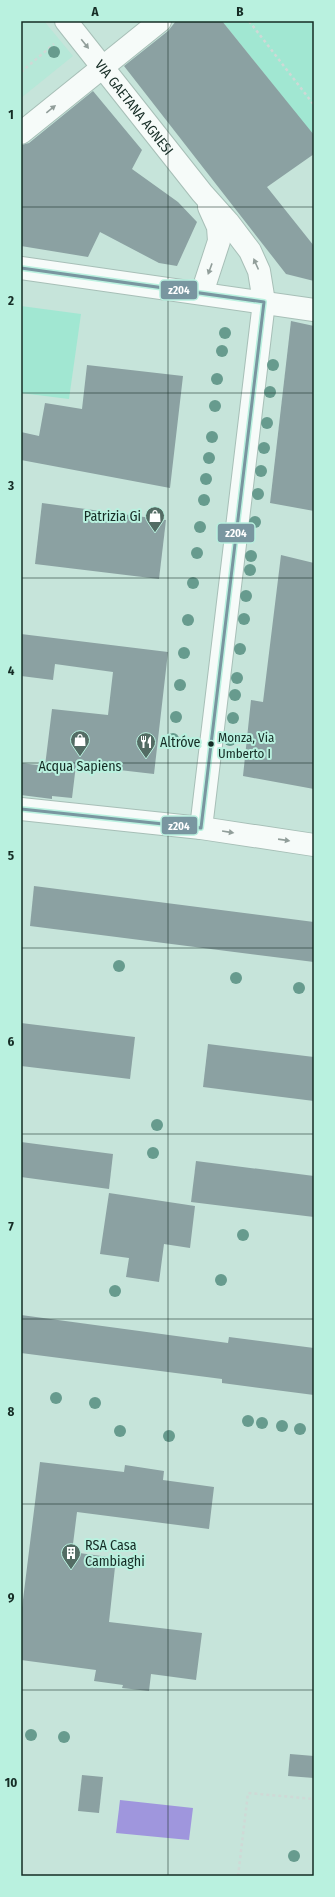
<svg xmlns="http://www.w3.org/2000/svg" width="335" height="1897" viewBox="0 0 335 1897" font-family="'Fira Sans Condensed',sans-serif">
  <style>
    .built { fill: #b6e8d8 }
    .green { fill: #a1e7d2 }
    .water { fill: #9f96dd }
    .building { fill: #8ba1a2 }
    .lines { fill: none; stroke-linecap: round; stroke-linejoin: round }
    .minor-casing { stroke: #a7bfb7; stroke-width: 24 }
    .tertiary-casing { stroke: #a7bfb7; stroke-width: 24 }
    .path { stroke: #cfd9d6; stroke-width: 2.5; stroke-dasharray: 3 3; stroke-linecap: butt }
    .minor { stroke: #f6fbf9; stroke-width: 22 }
    .tertiary { stroke: #f6fbf9; stroke-width: 22 }
    .bus-1-casing { stroke: #b9f1df; stroke-width: 6 }
    .bus-1 { stroke: #7996a0; stroke-width: 3 }
    .tree { fill: #679b8e }
    .oneway { fill: #919e9a }
    .grid { fill: none; stroke: #152c25; stroke-width: 1; stroke-opacity: 0.55 }
    .bus-dot { fill: #152c25; stroke: #b9f1df; stroke-width: 1.5 }
    .labels { text-anchor: middle; dominant-baseline: central; stroke-width: 4; stroke-linejoin: round; paint-order: stroke }
    .bus-label { font-size: 13px; fill: #152c25; stroke: #b9f1df; text-anchor: start }
    .street-label { font-size: 14px; fill: #152c25; stroke: #b9f1df }
    .poi-label { font-size: 14px; fill: #152c25; stroke: #b9f1df; text-anchor: start }
    .line-badge { stroke: #b9f1df; stroke-width: 1.5 }
    .badge-label { font-size: 11px; text-anchor: middle; font-weight: bold; fill: #fff }
    .neatline { fill: none; stroke: #152c25; stroke-width: 1.5 }
    .grid-label { font-size: 13px; text-anchor: middle; font-weight: bold; fill: #152c25 }
  </style>
  <rect width="100%" height="100%" fill="#c6e4da"/>
  <!-- built -->
  <path class="built" d="M21,21H44L73,56L21,98Z"/>
  <!-- green -->
  <g class="green">
    <path d="M222,21H314V134L313,135Z"/>
    <path d="M21,306L81,314L69,399L21,393Z"/>
  </g>
  <!-- water -->
  <path class="water" d="M120,1800L193,1808L189,1840L116,1833Z"/>
  <!-- building -->
  <g class="building">
    <path d="M176,21H222L314,135V154L267,187L314,246V281L286,274L124,66L168,31Z"/>
    <path d="M93,91L142,150L132,169L178,202L197,222L177,266L159,263L100,232L88,257L21,246V145L29,143Z"/>
    <path d="M291,321L314,326V511L270,503Z"/>
    <path d="M87,365L183,376L170,488L21,460V432L39,436L45,403L82,409Z"/>
    <path d="M42,503L166,520L159,579L35,564Z"/>
    <path d="M281,555L314,563V789L243,776L251,700L263,702Z"/>
    <path d="M21,634L168,652L154,774L76,765L72,798L52,796V799L21,795V763L45,766L52,709L108,715L113,672L55,664L53,680L21,676Z"/>
    <path d="M34,886L314,922V962L30,926Z"/>
    <path d="M21,1023L135,1037L130,1079L21,1066Z"/>
    <path d="M208,1044L314,1057V1101L203,1087Z"/>
    <path d="M21,1142L113,1154L109,1189L21,1177Z"/>
    <path d="M196,1161L314,1176V1217L191,1202Z"/>
    <path d="M109,1193L195,1206L190,1248L164,1244L159,1282L126,1277L129,1258L100,1254Z"/>
    <path d="M21,1315L228,1343L229,1337L314,1348V1395L222,1383V1379L21,1353Z"/>
    <path d="M40,1462L124,1472L125,1465L164,1471L163,1480L214,1487L209,1529L77,1512L72,1552L116,1558L109,1622L202,1633L196,1680L151,1674L149,1691L122,1688L123,1685L94,1681L96,1670L21,1660V1616Z"/>
    <path d="M290,1754L314,1756V1778L288,1776Z"/>
    <path d="M82,1775L103,1777L99,1813L78,1811Z"/>
  </g>
  <g class="lines">
    <!-- minor casing -->
    <g class="minor-casing">
      <g id="minor">
        <path d="M21,133L160,21"/>
        <path d="M21,809L201,828L314,845"/>
        <path d="M201,828L264,302"/>
      </g>
    </g>
    <!-- tertiary casing -->
    <g class="tertiary-casing">
      <g id="tertiary">
        <path id="s1" d="M66,21L202,193L228,222L250,251L259,271L264,302"/>
        <path d="M21,268L314,310"/>
        <path d="M202,293L219,241L218,227L209,207"/>
      </g>
    </g>
    <!-- path -->
    <g class="path">
      <path d="M249,21L314,105"/>
      <path d="M21,72L54,44"/>
      <path d="M238,1876L248,1793L314,1799"/>
    </g>
    <!-- minor -->
    <use href="#minor" class="minor"/>
    <!-- tertiary -->
    <use href="#tertiary" class="tertiary"/>
    <!-- bus-1 casing -->
    <g class="bus-1-casing">
      <path id="bus-1" d="M21,268L264,302L201,828L21,809"/>
    </g>
    <!-- bus-1 -->
    <use href="#bus-1" class="bus-1"/>
  </g>
  <!-- trees -->
  <g class="tree">
    <circle cx="54" cy="52" r="6"/>
    <circle cx="225" cy="333" r="6"/>
    <circle cx="222" cy="351" r="6"/>
    <circle cx="273" cy="365" r="6"/>
    <circle cx="217" cy="379" r="6"/>
    <circle cx="270" cy="392" r="6"/>
    <circle cx="215" cy="406" r="6"/>
    <circle cx="267" cy="423" r="6"/>
    <circle cx="212" cy="437" r="6"/>
    <circle cx="264" cy="448" r="6"/>
    <circle cx="209" cy="458" r="6"/>
    <circle cx="261" cy="471" r="6"/>
    <circle cx="206" cy="479" r="6"/>
    <circle cx="258" cy="494" r="6"/>
    <circle cx="204" cy="500" r="6"/>
    <circle cx="255" cy="522" r="6"/>
    <circle cx="200" cy="527" r="6"/>
    <circle cx="197" cy="553" r="6"/>
    <circle cx="251" cy="556" r="6"/>
    <circle cx="250" cy="570" r="6"/>
    <circle cx="193" cy="583" r="6"/>
    <circle cx="246" cy="596" r="6"/>
    <circle cx="244" cy="619" r="6"/>
    <circle cx="188" cy="620" r="6"/>
    <circle cx="240" cy="649" r="6"/>
    <circle cx="184" cy="653" r="6"/>
    <circle cx="237" cy="678" r="6"/>
    <circle cx="180" cy="685" r="6"/>
    <circle cx="235" cy="695" r="6"/>
    <circle cx="176" cy="717" r="6"/>
    <circle cx="233" cy="718" r="6"/>
    <circle cx="173" cy="739" r="6"/>
    <circle cx="230" cy="740" r="6"/>
    <circle cx="119" cy="966" r="6"/>
    <circle cx="236" cy="978" r="6"/>
    <circle cx="299" cy="988" r="6"/>
    <circle cx="157" cy="1125" r="6"/>
    <circle cx="153" cy="1153" r="6"/>
    <circle cx="243" cy="1235" r="6"/>
    <circle cx="221" cy="1280" r="6"/>
    <circle cx="115" cy="1291" r="6"/>
    <circle cx="56" cy="1398" r="6"/>
    <circle cx="95" cy="1403" r="6"/>
    <circle cx="248" cy="1421" r="6"/>
    <circle cx="262" cy="1423" r="6"/>
    <circle cx="282" cy="1426" r="6"/>
    <circle cx="300" cy="1429" r="6"/>
    <circle cx="120" cy="1431" r="6"/>
    <circle cx="169" cy="1436" r="6"/>
    <circle cx="31" cy="1735" r="6"/>
    <circle cx="64" cy="1737" r="6"/>
    <circle cx="294" cy="1856" r="6"/>
  </g>
  <!-- one-way arrows -->
  <defs><path id="oneway-solid" d="M-6-.8H1V-3.2L6.5 0L1 3.2V.8H-6Z"/></defs>
  <g class="oneway">
    <use href="#oneway-solid" transform="translate(85 44) rotate(51)"/>
    <use href="#oneway-solid" transform="translate(51 109) rotate(-39)"/>
    <use href="#oneway-solid" transform="translate(256 264) rotate(-114)"/>
    <use href="#oneway-solid" transform="translate(210 269) rotate(110)"/>
    <use href="#oneway-solid" transform="translate(228 832) rotate(9)"/>
    <use href="#oneway-solid" transform="translate(284 840) rotate(8)"/>
  </g>
  <!-- grid -->
  <path class="grid" d="M168,21V1876M21,207H314M21,393H314M21,578H314M21,763H314M21,948H314M21,1134H314M21,1319H314M21,1504H314M21,1690H314"/>
  <!-- icons -->
  <defs>
    <g id="shop-pin" transform="scale(1)"><path d="M0 17L-7.5 6A9.5 9.5 0 1 1 7.5 6Z" fill="#536c64" stroke="#b9f1df"/><path d="M-5-2.5h2.3a2.7 3.5 0 0 1 5.4 0H5L5.5 6h-11ZM-1.5-2.5h3a1.5 2.3 0 0 0-3 0Z" fill="#fff"/></g>
    <g id="restaurant-pin" transform="scale(1)"><path d="M0 17L-7.5 6A9.5 9.5 0 1 1 7.5 6Z" fill="#536c64" stroke="#b9f1df"/><path d="M-5-6h1v4h1v-4h1v4h1v-4h1v5L-1.5 .5V6h-2V.5L-5-1ZM5-6V6H3V1.5H1.5Q1.5-4 5-6Z" fill="#fff"/></g>
    <g id="building-pin" transform="scale(1)"><path d="M0 17L-7.5 6A9.5 9.5 0 1 1 7.5 6Z" fill="#536c64" stroke="#b9f1df"/><path d="M-4-6H4V6H1V3H-1V6H-4ZM-2.5-4.3h1.7v1.8h-1.7ZM.8-4.3h1.7v1.8H.8ZM-2.5-1h1.7V.8h-1.7ZM.8-1h1.7V.8H.8Z" fill="#fff"/></g>
  </defs>
  <g fill-rule="evenodd">
    <use href="#shop-pin" x="155" y="516"/>
    <use href="#shop-pin" x="80" y="740"/>
    <use href="#restaurant-pin" x="146" y="742"/>
    <use href="#building-pin" x="71" y="1553"/>
  </g>
  <!-- markers -->
  <circle class="bus-dot" cx="211" cy="744" r="3.5"/>
  <g class="labels">
    <!-- bus labels -->
    <g class="bus-label">
      <text x="218" y="737">Monza, Via<tspan x="218" dy="16">Umberto I</tspan></text>
    </g>
    <!-- street labels -->
    <g class="street-label">
      <text stroke="none"><textPath href="#s1" startOffset="110">VIA GAETANA AGNESI</textPath></text>
    </g>
    <!-- poi labels -->
    <g class="poi-label">
      <text x="141" y="516" text-anchor="end">Patrizia Gi</text>
      <text x="160" y="742">Altróve</text>
      <text x="80" y="766" text-anchor="middle">Acqua Sapiens</text>
      <text x="85" y="1545">RSA Casa<tspan x="85" dy="16">Cambiaghi</tspan></text>
    </g>
  </g>
  <g class="line-badge">
    <rect x="160" y="280" width="38" height="20" rx="4" fill="#7996a0"/>
    <rect x="217" y="523" width="38" height="20" rx="4" fill="#7996a0"/>
    <rect x="161" y="816" width="37" height="19" rx="4" fill="#7996a0"/>
  </g>
  <g class="badge-label">
    <text x="179" y="294">z204</text>
    <text x="236" y="537">z204</text>
    <text x="179" y="830">z204</text>
  </g>
  <!-- border -->
  <rect width="335" height="1897" fill="none" stroke="#b9f1df" stroke-width="44"/>
  <rect x="22" y="22" width="291" height="1853" class="neatline"/>
  <g class="grid-label">
    <text x="95" y="16">A</text>
    <text x="240" y="16">B</text>
    <text x="11" y="119">1</text>
    <text x="11" y="305">2</text>
    <text x="11" y="490">3</text>
    <text x="11" y="675">4</text>
    <text x="11" y="860">5</text>
    <text x="11" y="1046">6</text>
    <text x="11" y="1231">7</text>
    <text x="11" y="1416">8</text>
    <text x="11" y="1602">9</text>
    <text x="11" y="1787">10</text>
  </g>
</svg>
